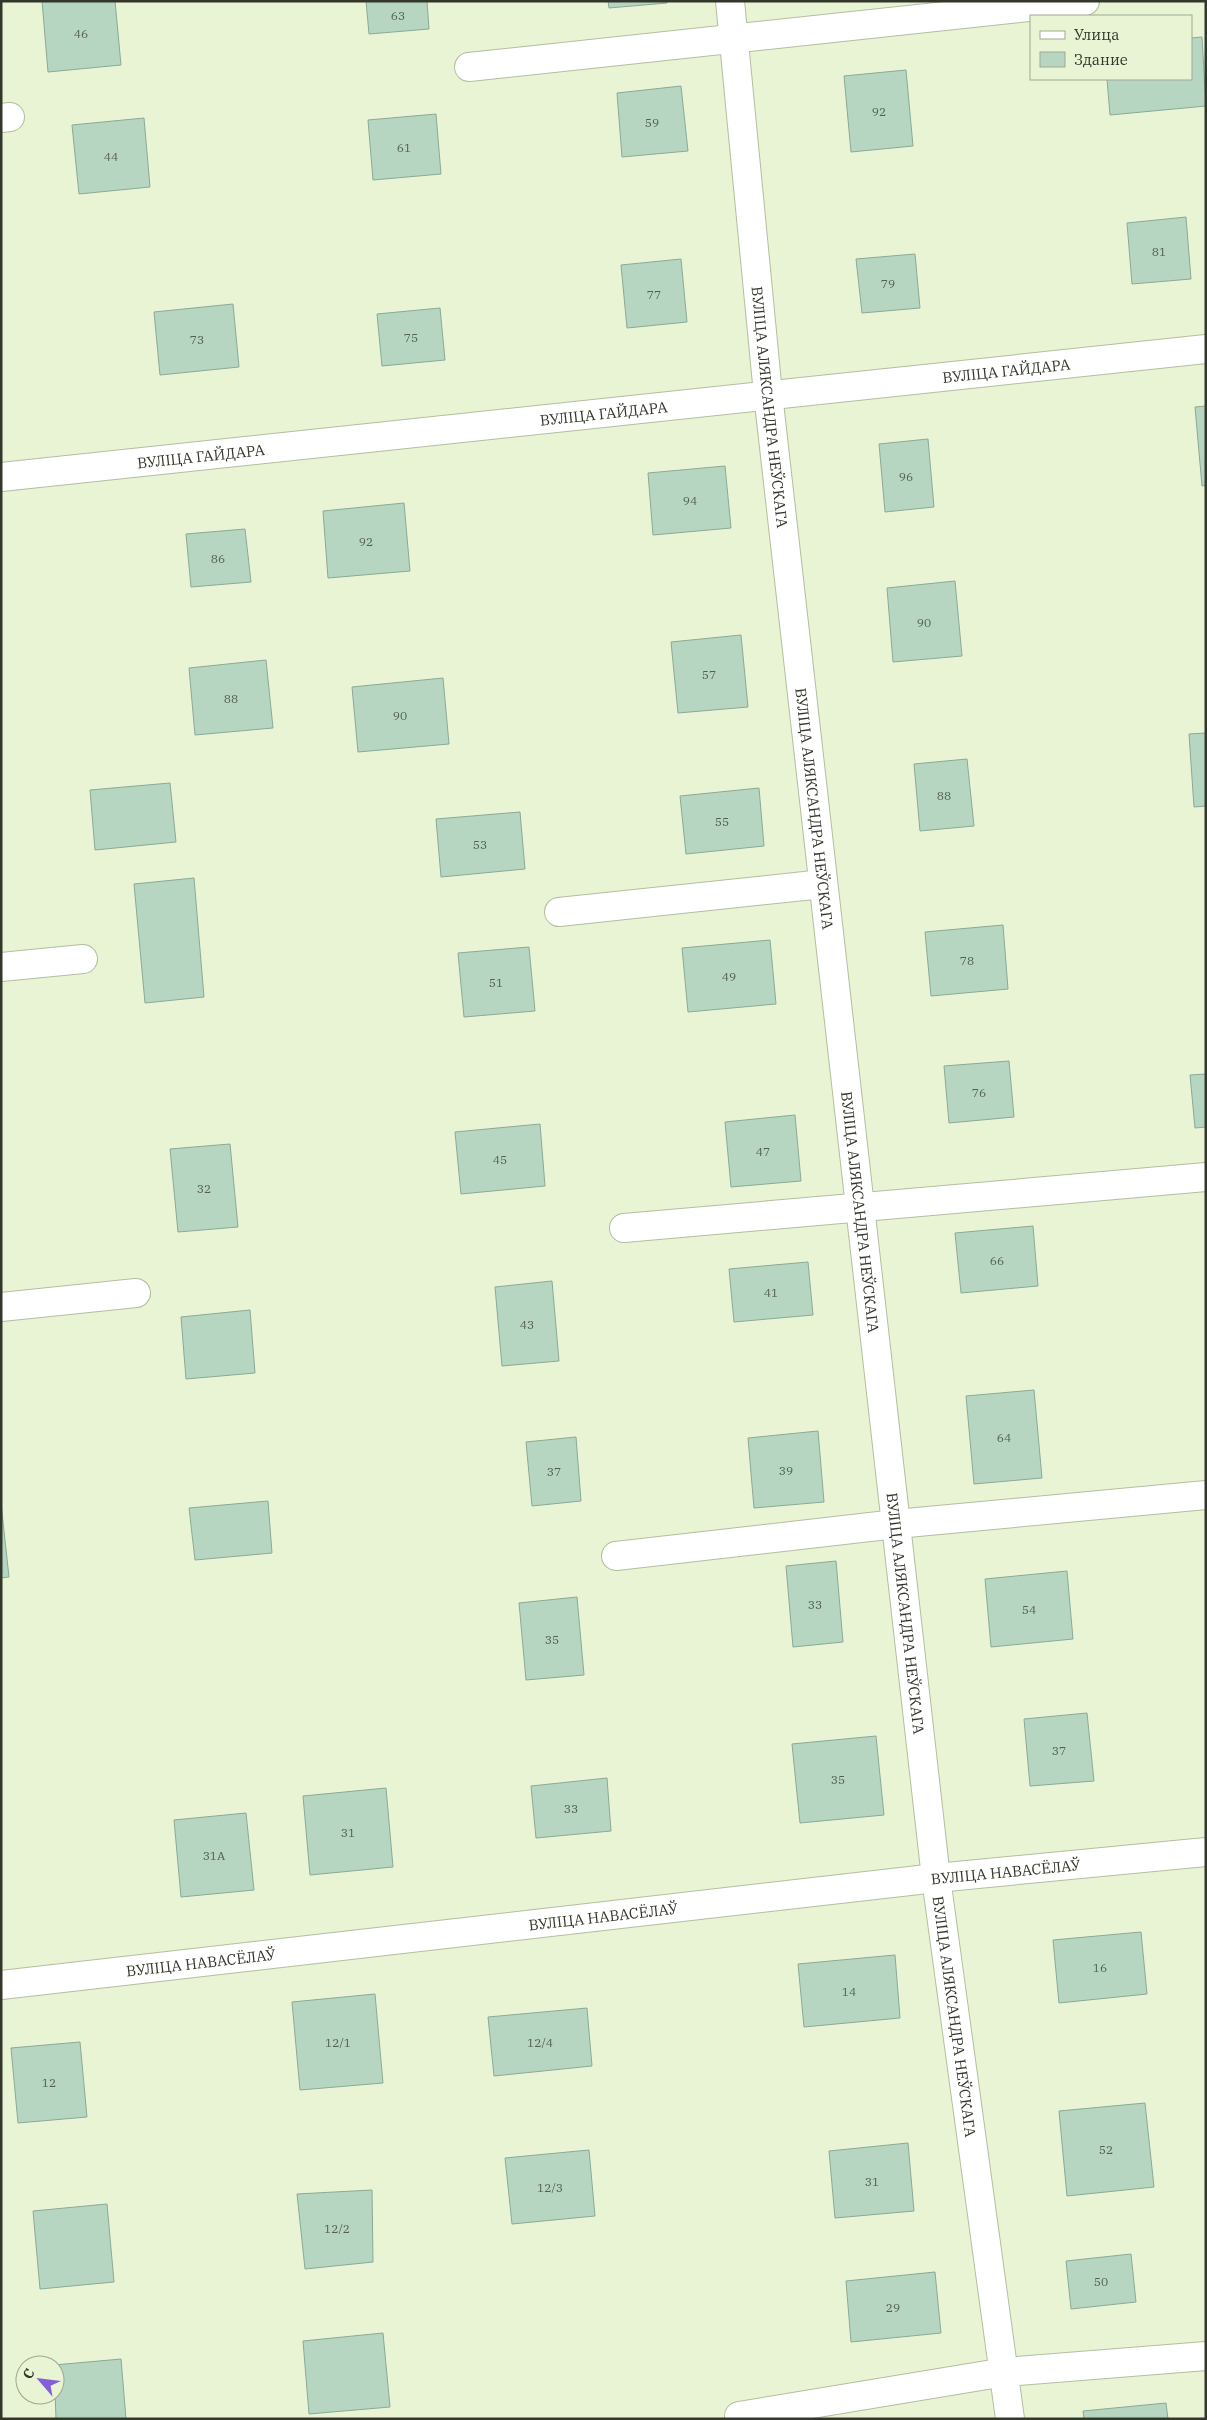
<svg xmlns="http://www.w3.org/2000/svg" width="1207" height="2420" viewBox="0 0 1207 2420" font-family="'IBM Plex Serif',serif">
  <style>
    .building { fill: #b7d6c2; stroke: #8ba996 }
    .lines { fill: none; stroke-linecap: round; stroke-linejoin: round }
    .minor-casing { stroke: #b3bea1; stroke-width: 30 }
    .minor { stroke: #fff; stroke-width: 28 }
    .labels { text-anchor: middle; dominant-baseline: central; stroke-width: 4.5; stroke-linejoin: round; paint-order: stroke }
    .number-label { font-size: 12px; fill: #545f51 }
    .street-label { font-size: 15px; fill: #33372b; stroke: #e9f4d5 }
  </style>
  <rect width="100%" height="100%" fill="#e9f4d5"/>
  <!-- building -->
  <g class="building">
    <path d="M42,1H115L121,65L48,72Z"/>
    <path d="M366,1H427L429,29L369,34Z"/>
    <path d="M608,1H667V3L609,8Z"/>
    <path d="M1202,37L1206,106L1110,115L1107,79H1191V38Z"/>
    <path d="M906,70L913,146L851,152L844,76Z"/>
    <path d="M681,86L688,151L622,157L617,93Z"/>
    <path d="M436,114L441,174L373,180L368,120Z"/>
    <path d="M144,118L150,187L79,194L72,125Z"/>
    <path d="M1186,217L1191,279L1132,284L1127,223Z"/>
    <path d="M915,254L920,308L862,313L856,259Z"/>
    <path d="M681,259L687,322L627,328L621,265Z"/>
    <path d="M233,304L239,367L160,375L154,312Z"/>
    <path d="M440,308L445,360L382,366L377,314Z"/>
    <path d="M1206,406V485L1202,486L1195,407Z"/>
    <path d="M928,439L934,507L885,512L879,444Z"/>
    <path d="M725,466L731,528L653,535L648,473Z"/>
    <path d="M404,503L410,571L328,578L323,511Z"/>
    <path d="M245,529L251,582L191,587L186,534Z"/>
    <path d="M955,581L962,656L893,662L887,588Z"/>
    <path d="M741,635L748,707L678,713L671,642Z"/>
    <path d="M266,660L273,728L195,735L189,668Z"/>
    <path d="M443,678L449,744L358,752L352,687Z"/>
    <path d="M1206,733V806L1194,807L1189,734Z"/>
    <path d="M967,759L974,826L920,831L914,764Z"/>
    <path d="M170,783L176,842L95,850L90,790Z"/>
    <path d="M759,788L764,846L686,854L680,796Z"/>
    <path d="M520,812L525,869L441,877L436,819Z"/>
    <path d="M194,878L204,997L145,1003L134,884Z"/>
    <path d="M1003,925L1008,989L931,996L925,932Z"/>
    <path d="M770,940L776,1004L688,1012L682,948Z"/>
    <path d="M529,947L535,1011L464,1017L458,953Z"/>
    <path d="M1009,1061L1014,1117L949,1123L944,1066Z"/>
    <path d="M1206,1074V1127L1195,1128L1190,1075Z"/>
    <path d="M795,1115L801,1181L731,1187L725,1122Z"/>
    <path d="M540,1124L545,1186L461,1194L455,1132Z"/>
    <path d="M230,1144L238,1227L178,1232L170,1149Z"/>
    <path d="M1033,1226L1038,1286L961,1293L955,1233Z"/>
    <path d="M808,1262L813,1315L734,1322L729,1269Z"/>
    <path d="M552,1281L559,1361L502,1366L495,1287Z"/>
    <path d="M250,1310L255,1373L186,1379L181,1317Z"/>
    <path d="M1034,1390L1042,1478L974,1484L966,1396Z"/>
    <path d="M818,1431L824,1502L754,1508L748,1438Z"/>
    <path d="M576,1437L581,1501L532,1506L526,1442Z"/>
    <path d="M268,1501L272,1553L195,1560L189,1508Z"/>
    <path d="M1,1503L9,1577L1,1578Z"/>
    <path d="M836,1561L843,1642L793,1647L786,1566Z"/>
    <path d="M1067,1571L1073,1639L991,1647L985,1579Z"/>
    <path d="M577,1597L584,1675L526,1680L519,1603Z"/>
    <path d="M1087,1713L1094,1781L1030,1786L1024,1719Z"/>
    <path d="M876,1736L884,1815L800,1823L792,1744Z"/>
    <path d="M607,1778L611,1831L536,1838L531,1786Z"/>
    <path d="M386,1788L393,1867L310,1875L303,1796Z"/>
    <path d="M246,1813L254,1890L181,1897L174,1820Z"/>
    <path d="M1141,1932L1147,1994L1059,2003L1053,1940Z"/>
    <path d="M895,1955L900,2018L804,2027L798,1964Z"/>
    <path d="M375,1994L383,2083L300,2090L292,2002Z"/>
    <path d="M587,2008L592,2066L494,2076L488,2017Z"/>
    <path d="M80,2042L87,2117L18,2123L11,2048Z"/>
    <path d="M1145,2103L1154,2187L1067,2196L1059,2111Z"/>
    <path d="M908,2143L914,2211L835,2218L829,2151Z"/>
    <path d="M589,2150L595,2216L512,2224L505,2158Z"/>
    <path d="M372,2190L373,2262L305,2269L297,2194Z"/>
    <path d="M107,2204L114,2282L40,2289L33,2211Z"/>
    <path d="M1131,2254L1136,2302L1071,2309L1066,2261Z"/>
    <path d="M935,2272L941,2333L851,2342L846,2281Z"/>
    <path d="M383,2333L390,2407L309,2414L303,2341Z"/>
    <path d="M121,2359L126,2419H56L54,2365Z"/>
    <path d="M1166,2403L1168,2419H1084L1083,2411Z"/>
  </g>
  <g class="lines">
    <!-- minor casing -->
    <g class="minor-casing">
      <g id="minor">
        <path id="s1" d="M730,1L768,394L936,1878L1010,2419"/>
        <path d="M469,67L1085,1"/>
        <path d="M1,118L10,117"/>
        <path id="s2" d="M1,477L1206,349"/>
        <path d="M559,912L823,884"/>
        <path d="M1,967L83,959"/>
        <path d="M624,1228L1206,1177"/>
        <path d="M1,1307L136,1293"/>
        <path d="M616,1556L896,1524L1206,1495"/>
        <path id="s3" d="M1,1985L936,1878L1206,1852"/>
        <path d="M739,2416L1005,2372L1206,2356"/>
      </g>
    </g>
    <!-- minor -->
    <use href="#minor" class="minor"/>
  </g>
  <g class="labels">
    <!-- number labels -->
    <g class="number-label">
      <text x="398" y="15">63</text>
      <text x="81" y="33">46</text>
      <text x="879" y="111">92</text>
      <text x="652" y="122">59</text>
      <text x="404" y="147">61</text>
      <text x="111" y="156">44</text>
      <text x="1159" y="251">81</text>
      <text x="888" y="283">79</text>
      <text x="654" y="294">77</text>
      <text x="411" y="337">75</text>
      <text x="197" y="339">73</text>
      <text x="906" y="476">96</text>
      <text x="690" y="500">94</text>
      <text x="366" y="541">92</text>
      <text x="218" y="558">86</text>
      <text x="924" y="622">90</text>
      <text x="709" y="674">57</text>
      <text x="231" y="698">88</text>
      <text x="400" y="715">90</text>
      <text x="944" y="795">88</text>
      <text x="722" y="821">55</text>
      <text x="480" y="844">53</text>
      <text x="967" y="960">78</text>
      <text x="729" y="976">49</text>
      <text x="496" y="982">51</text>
      <text x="979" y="1092">76</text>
      <text x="763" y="1151">47</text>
      <text x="500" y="1159">45</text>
      <text x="204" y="1188">32</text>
      <text x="997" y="1260">66</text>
      <text x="771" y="1292">41</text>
      <text x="527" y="1324">43</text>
      <text x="1004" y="1437">64</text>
      <text x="786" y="1470">39</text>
      <text x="554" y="1471">37</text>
      <text x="815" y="1604">33</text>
      <text x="1029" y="1609">54</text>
      <text x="552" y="1639">35</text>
      <text x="1059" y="1750">37</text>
      <text x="838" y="1779">35</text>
      <text x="571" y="1808">33</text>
      <text x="348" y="1832">31</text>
      <text x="214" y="1855">31А</text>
      <text x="1100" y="1967">16</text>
      <text x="849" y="1991">14</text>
      <text x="338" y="2042">12/1</text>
      <text x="540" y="2042">12/4</text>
      <text x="49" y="2082">12</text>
      <text x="1106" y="2149">52</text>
      <text x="872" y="2181">31</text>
      <text x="550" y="2187">12/3</text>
      <text x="337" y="2228">12/2</text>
      <text x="1101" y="2281">50</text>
      <text x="893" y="2307">29</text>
    </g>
    <!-- street labels -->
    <g class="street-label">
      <text stroke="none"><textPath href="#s2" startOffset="1011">ВУЛІЦА ГАЙДАРА</textPath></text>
      <text stroke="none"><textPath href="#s1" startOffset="408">ВУЛІЦА АЛЯКСАНДРА НЕЎСКАГА</textPath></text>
      <text stroke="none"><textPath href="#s2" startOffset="606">ВУЛІЦА ГАЙДАРА</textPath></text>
      <text stroke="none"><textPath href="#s2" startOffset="201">ВУЛІЦА ГАЙДАРА</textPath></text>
      <text stroke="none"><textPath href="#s1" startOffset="812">ВУЛІЦА АЛЯКСАНДРА НЕЎСКАГА</textPath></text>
      <text stroke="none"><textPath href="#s1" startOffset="1218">ВУЛІЦА АЛЯКСАНДРА НЕЎСКАГА</textPath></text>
      <text stroke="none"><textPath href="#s1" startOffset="1622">ВУЛІЦА АЛЯКСАНДРА НЕЎСКАГА</textPath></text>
      <text stroke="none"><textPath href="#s3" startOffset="1011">ВУЛІЦА НАВАСЁЛАЎ</textPath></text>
      <text stroke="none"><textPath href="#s3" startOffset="606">ВУЛІЦА НАВАСЁЛАЎ</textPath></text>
      <text stroke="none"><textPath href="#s3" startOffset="201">ВУЛІЦА НАВАСЁЛАЎ</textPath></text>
      <text stroke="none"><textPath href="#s1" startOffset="2028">ВУЛІЦА АЛЯКСАНДРА НЕЎСКАГА</textPath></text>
    </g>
  </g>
  <!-- border -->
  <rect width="1207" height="2420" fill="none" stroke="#33372b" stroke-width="5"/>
  <!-- legend -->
  <rect x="1030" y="15" width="162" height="65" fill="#e9f4d5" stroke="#a0a891"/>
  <rect x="1040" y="31" width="25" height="8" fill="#ffffff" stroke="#a0a891"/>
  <text x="1074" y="40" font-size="15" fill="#33372b">Улица</text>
  <rect x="1040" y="52" width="25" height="15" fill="#b7d6c2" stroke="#a0a891"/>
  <text x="1074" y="65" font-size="15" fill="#33372b">Здание</text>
  <!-- north arrow -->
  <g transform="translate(40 2380) rotate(298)"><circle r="24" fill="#e9f4d5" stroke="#a0a891"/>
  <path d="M0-4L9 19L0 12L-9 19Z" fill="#835fd9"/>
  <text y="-8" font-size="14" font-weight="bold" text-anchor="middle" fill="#33372b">С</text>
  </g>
</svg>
